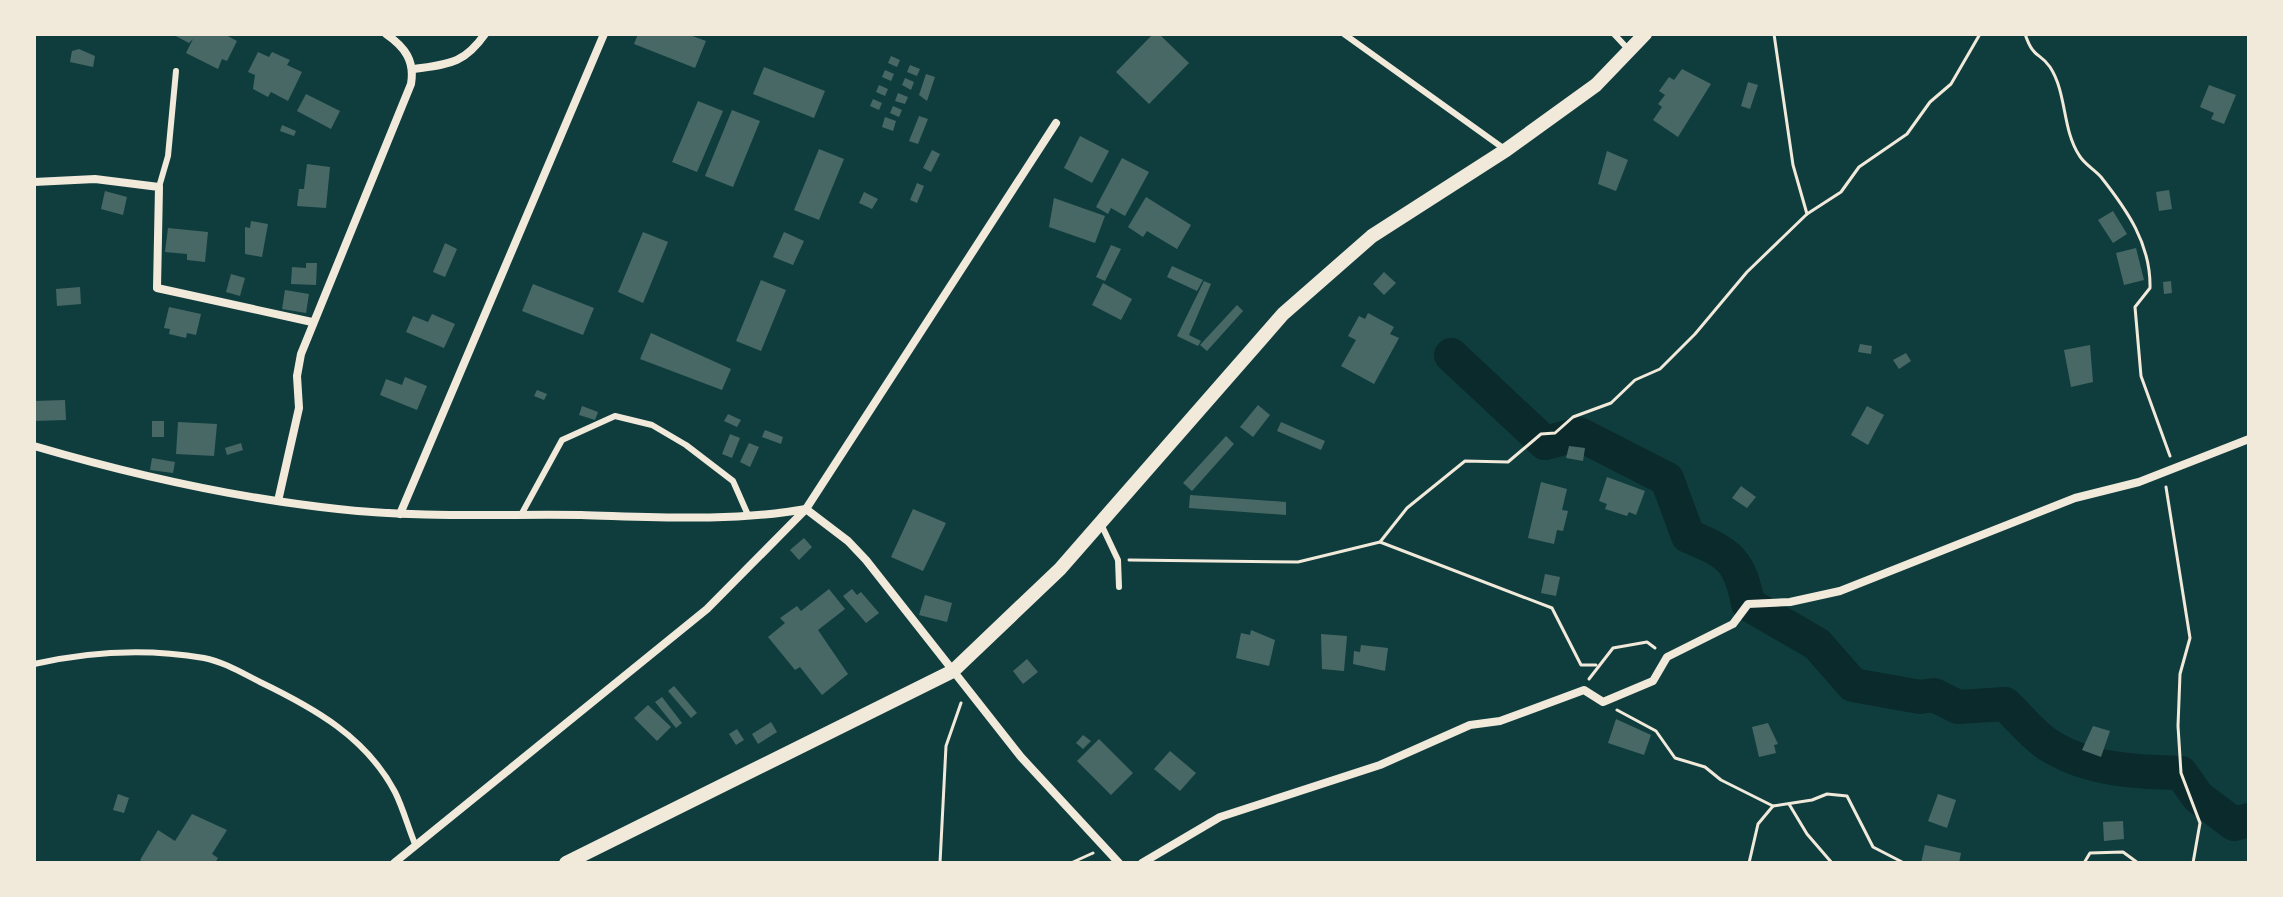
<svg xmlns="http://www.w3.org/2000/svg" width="2283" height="897" viewBox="0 0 2283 897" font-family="'Source Serif 4',serif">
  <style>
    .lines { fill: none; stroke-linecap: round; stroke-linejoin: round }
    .river { stroke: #0a2a2b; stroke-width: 34 }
    .building { fill: #486865 }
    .path { stroke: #f1e9da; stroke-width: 3 }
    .service { stroke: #f1e9da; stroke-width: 6 }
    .minor { stroke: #f1e9da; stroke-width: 8 }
    .tertiary { stroke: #f1e9da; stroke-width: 14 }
  </style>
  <rect width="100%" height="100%" fill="#0f3d3e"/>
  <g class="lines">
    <!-- river -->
    <path class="river" d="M1451,355L1545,443L1579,434L1667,479L1688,536C1729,553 1740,560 1748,604L1817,644L1853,685L1920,697L1934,695L1958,707L2005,704C2018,716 2031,733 2047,744C2086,770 2135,772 2181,773L2198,797L2234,824L2249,820"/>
  </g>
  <!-- building -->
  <g class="building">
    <path d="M172,34H224L237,41L227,61L222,59L218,69L186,53L193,39L189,43Z"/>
    <path d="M638,34H687L706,41L695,68L634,44Z"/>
    <path d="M1153,34H1159L1189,63L1149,104L1116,72Z"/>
    <path d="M79,49L95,56L93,67L70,62L72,51Z"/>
    <path d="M258,52L269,57L272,52L290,60L287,65L302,72L288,101L271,92L268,97L253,89L255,75L248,72Z"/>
    <path d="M891,56L900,60L897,67L888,63Z"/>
    <path d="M910,65L920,69L917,76L907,72Z"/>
    <path d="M764,67L825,91L814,118L753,94Z"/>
    <path d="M1682,69L1711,84L1678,137L1653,120L1662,107L1658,104L1665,95L1659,91L1669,77L1674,80Z"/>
    <path d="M885,70L894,74L891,81L882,77Z"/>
    <path d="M926,74L935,77L927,101L919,95Z"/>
    <path d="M905,78L914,82L911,90L902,85Z"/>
    <path d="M1748,82L1758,85L1750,109L1741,106Z"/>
    <path d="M879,85L888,89L885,96L876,92Z"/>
    <path d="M2209,85L2236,95L2224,124L2211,119L2214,113L2200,107Z"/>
    <path d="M898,93L908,97L905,104L895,101Z"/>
    <path d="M306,94L340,111L331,129L297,111Z"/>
    <path d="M873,99L882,103L879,110L870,106Z"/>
    <path d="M698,101L723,111L697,172L672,162Z"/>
    <path d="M893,106L902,110L899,117L890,113Z"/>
    <path d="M732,110L760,121L733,187L705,176Z"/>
    <path d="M919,116L928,119L918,144L909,141Z"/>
    <path d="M885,117L896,121L893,131L882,127Z"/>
    <path d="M282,125L296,131L294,136L280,131Z"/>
    <path d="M1080,136L1109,151L1092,183L1064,168Z"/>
    <path d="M819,149L844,159L819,220L794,210Z"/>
    <path d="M932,150L940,154L931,172L923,168Z"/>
    <path d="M1607,151L1628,160L1616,191L1598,184Z"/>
    <path d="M1122,158L1149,172L1125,216L1111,208L1108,214L1096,207Z"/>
    <path d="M307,164L330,167L326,208L297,206L299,189H304Z"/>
    <path d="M917,183L924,186L917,203L910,200Z"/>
    <path d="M2169,190L2172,209L2159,211L2156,192Z"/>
    <path d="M105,191L127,197L123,215L101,209Z"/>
    <path d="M864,192L878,199L872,209L859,203Z"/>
    <path d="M1146,197L1191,225L1177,249L1147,231L1143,237L1128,227Z"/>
    <path d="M1054,198L1105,216L1095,243L1049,227Z"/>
    <path d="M2113,211L2127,234L2113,243L2098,220Z"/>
    <path d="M251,221L268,224L262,257L245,254V227L250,228Z"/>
    <path d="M168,228L208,232L205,262L187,260V254L165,252Z"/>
    <path d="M643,232L668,242L643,303L618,292Z"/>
    <path d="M784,232L804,241L793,265L773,257Z"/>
    <path d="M445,243L457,249L445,277L433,272Z"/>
    <path d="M1111,245L1121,249L1105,281L1096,277Z"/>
    <path d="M2136,248L2144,280L2124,285L2116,253Z"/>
    <path d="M306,263H317L316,285L291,284L292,267L306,268Z"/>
    <path d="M1172,266L1203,280L1197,291L1167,277Z"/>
    <path d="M1384,272L1396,283L1384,295L1373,284Z"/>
    <path d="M231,274L245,278L240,296L226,292Z"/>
    <path d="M761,280L786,290L761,351L736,341Z"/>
    <path d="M1204,281L1211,284L1189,335L1201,341L1198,346L1177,336Z"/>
    <path d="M2171,281L2172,293L2164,294L2163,282Z"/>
    <path d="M1103,283L1132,299L1121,320L1092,305Z"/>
    <path d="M533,284L594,308L583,335L522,311Z"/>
    <path d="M80,287L81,304L57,306L56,289Z"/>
    <path d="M285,290L309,294L306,313L282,309Z"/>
    <path d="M1237,305L1243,311L1207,351L1200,345Z"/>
    <path d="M169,307L201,314L196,335L187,333L186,338L169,334L170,329L164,328Z"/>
    <path d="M1368,313L1394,327L1390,334L1399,338L1374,384L1341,366L1356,340L1348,336L1359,316L1365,319Z"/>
    <path d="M432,314L455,324L444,348L406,332L413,316L428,322Z"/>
    <path d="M651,333L731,369L722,390L640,359Z"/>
    <path d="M1860,344L1872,346L1871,354L1858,352Z"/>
    <path d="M2090,345L2093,382L2071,387L2064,350Z"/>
    <path d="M1906,353L1911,361L1899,369L1893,360Z"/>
    <path d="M405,377L427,386L417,410L380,395L386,379L402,385Z"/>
    <path d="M537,390L547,394L544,400L534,396Z"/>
    <path d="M65,400L66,420L34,421V401Z"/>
    <path d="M1258,405L1270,415L1253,437L1240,427Z"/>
    <path d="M582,406L598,412L595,420L579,415Z"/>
    <path d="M1867,406L1884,415L1868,445L1851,435Z"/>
    <path d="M728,414L741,420L737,427L724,421Z"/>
    <rect x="152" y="421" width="12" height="16"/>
    <path d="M178,422L217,424L214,456L176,454Z"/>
    <path d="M1281,422L1325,441L1321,450L1277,431Z"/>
    <path d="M765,430L783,437L781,444L762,437Z"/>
    <path d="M730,434L740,438L732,458L722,454Z"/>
    <path d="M1226,436L1234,444L1192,491L1183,483Z"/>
    <path d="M241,443L243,450L227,455L225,448Z"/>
    <path d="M749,443L759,447L750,467L740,462Z"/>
    <path d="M1569,446L1585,448L1583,461L1566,458Z"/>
    <path d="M152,458L175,462L173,473L150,470Z"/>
    <path d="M1607,477L1645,491L1636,515L1629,512L1627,516L1605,509L1607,504L1599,501Z"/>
    <path d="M1541,482L1567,489L1562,510L1568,511L1563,531L1557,530L1554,544L1528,538Z"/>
    <path d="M1741,486L1756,497L1747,508L1732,498Z"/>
    <path d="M1190,495L1286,502V515L1189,508Z"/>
    <path d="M913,509L946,523L923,571L891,557Z"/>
    <path d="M804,538L812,547L799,560L790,550Z"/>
    <path d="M1545,574L1560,577L1556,596L1541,593Z"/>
    <path d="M829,589L845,609L818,630L848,674L822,695L800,667L795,670L768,637L785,623L780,618L797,606L801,611Z"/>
    <path d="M852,589L857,595L861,592L879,613L866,623L843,596Z"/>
    <path d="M925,595L952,603L947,622L919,615Z"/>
    <path d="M1251,630L1275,640L1269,666L1236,658L1241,633L1250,635Z"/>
    <path d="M1321,634L1347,636L1344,671L1322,669Z"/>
    <path d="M1361,645L1388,648L1385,671L1353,664L1354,651L1360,652Z"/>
    <path d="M1027,659L1038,672L1023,684L1013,671Z"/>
    <path d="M674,686L697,713L691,718L668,691Z"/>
    <path d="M662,697L682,723L676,728L655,702Z"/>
    <path d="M648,705L671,727L657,741L634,718Z"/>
    <path d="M1616,719L1651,735L1644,755L1608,743Z"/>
    <path d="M771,722L777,732L758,744L752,734Z"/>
    <path d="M1768,723L1778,744L1774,745L1776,753L1759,757L1752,727Z"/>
    <path d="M2093,726L2110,731L2101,757L2082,750Z"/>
    <path d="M737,729L744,740L736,745L729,734Z"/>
    <path d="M1083,735L1091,741L1083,749L1076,743Z"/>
    <path d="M1099,739L1133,773L1111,795L1077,761Z"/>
    <path d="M1170,751L1196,773L1180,791L1154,769Z"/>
    <path d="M118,794L129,798L124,813L113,810Z"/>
    <path d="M1938,794L1956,800L1947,828L1928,821Z"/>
    <path d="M192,814L227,830L212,854L218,858L215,863H145L140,860L158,830L175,841Z"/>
    <path d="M2123,821L2124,839L2104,841L2103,822Z"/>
    <path d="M1925,845L1961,853L1959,863H1921Z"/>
  </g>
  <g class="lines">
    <!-- path -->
    <g class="path">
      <path d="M2025,34C2034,60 2039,51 2050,67C2067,93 2062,129 2079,155C2084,164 2094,169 2101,177C2127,210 2151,244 2150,288L2135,307L2141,376L2170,456"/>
      <path d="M1807,214L1841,192L1859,167L1907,134L1930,102L1951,84L1980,34"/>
      <path d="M2166,487L2190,638L2180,674L2178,726L2181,773L2200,823L2193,863"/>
      <path d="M1380,542L1552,608L1581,665H1596"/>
      <path d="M1129,560L1298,562L1380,542L1407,508L1465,461L1508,462L1541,434L1555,433L1573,417L1611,403L1635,380L1660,369L1695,334L1747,272L1807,214L1793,165L1774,34"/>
      <path d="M1589,679L1613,648L1647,642L1655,648"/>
      <path d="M1617,710L1656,731L1675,758L1705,767L1721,780L1773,806L1812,800L1827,794L1847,796L1873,847L1904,863"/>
      <path d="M1789,804L1807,834L1832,863"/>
      <path d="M940,863L946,746L961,703"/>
      <path d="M1071,863L1093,853"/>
      <path d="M1749,863L1758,824L1773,806"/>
      <path d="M2084,863L2090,853L2123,852L2138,863"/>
    </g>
    <!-- service -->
    <g class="service">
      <path d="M1344,34L1503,148"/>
      <path d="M1614,34L1628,49"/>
      <path d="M159,187L168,156L176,71"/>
      <path d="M521,515L562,440L615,416L652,425L686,445L733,481L748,515"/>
      <path d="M1101,524L1118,560L1119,587"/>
      <path d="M34,664C91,651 146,648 204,658C224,662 242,673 260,682C314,708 366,737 395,792C403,808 408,827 415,844"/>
    </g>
    <!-- minor -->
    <g class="minor">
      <path d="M414,69C449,64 464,64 485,34"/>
      <path d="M34,182L95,179L159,187L157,288L312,322"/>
      <path d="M34,446C133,475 235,498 338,509C418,518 500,514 581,515C655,517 733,522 806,509L848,541L866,560L1021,757L1119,863"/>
      <path d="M278,501L299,408L297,376L301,354L411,84C415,61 405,47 386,34"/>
      <path d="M400,514L604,34"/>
      <path d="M394,863L707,609L806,509L1056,123"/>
      <path d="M1142,863L1220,817L1380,765L1470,725L1500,721L1584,690L1603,702L1653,681L1667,657L1733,624L1748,604L1790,602L1840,591L2075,498L2139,482L2249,439"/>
    </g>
    <!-- tertiary -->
    <path class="tertiary" d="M566,863L953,671L1060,569L1283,314L1372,236L1506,150L1596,85L1645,34"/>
  </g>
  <!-- border -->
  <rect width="2283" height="897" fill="none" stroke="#f1e9da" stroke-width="72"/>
</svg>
